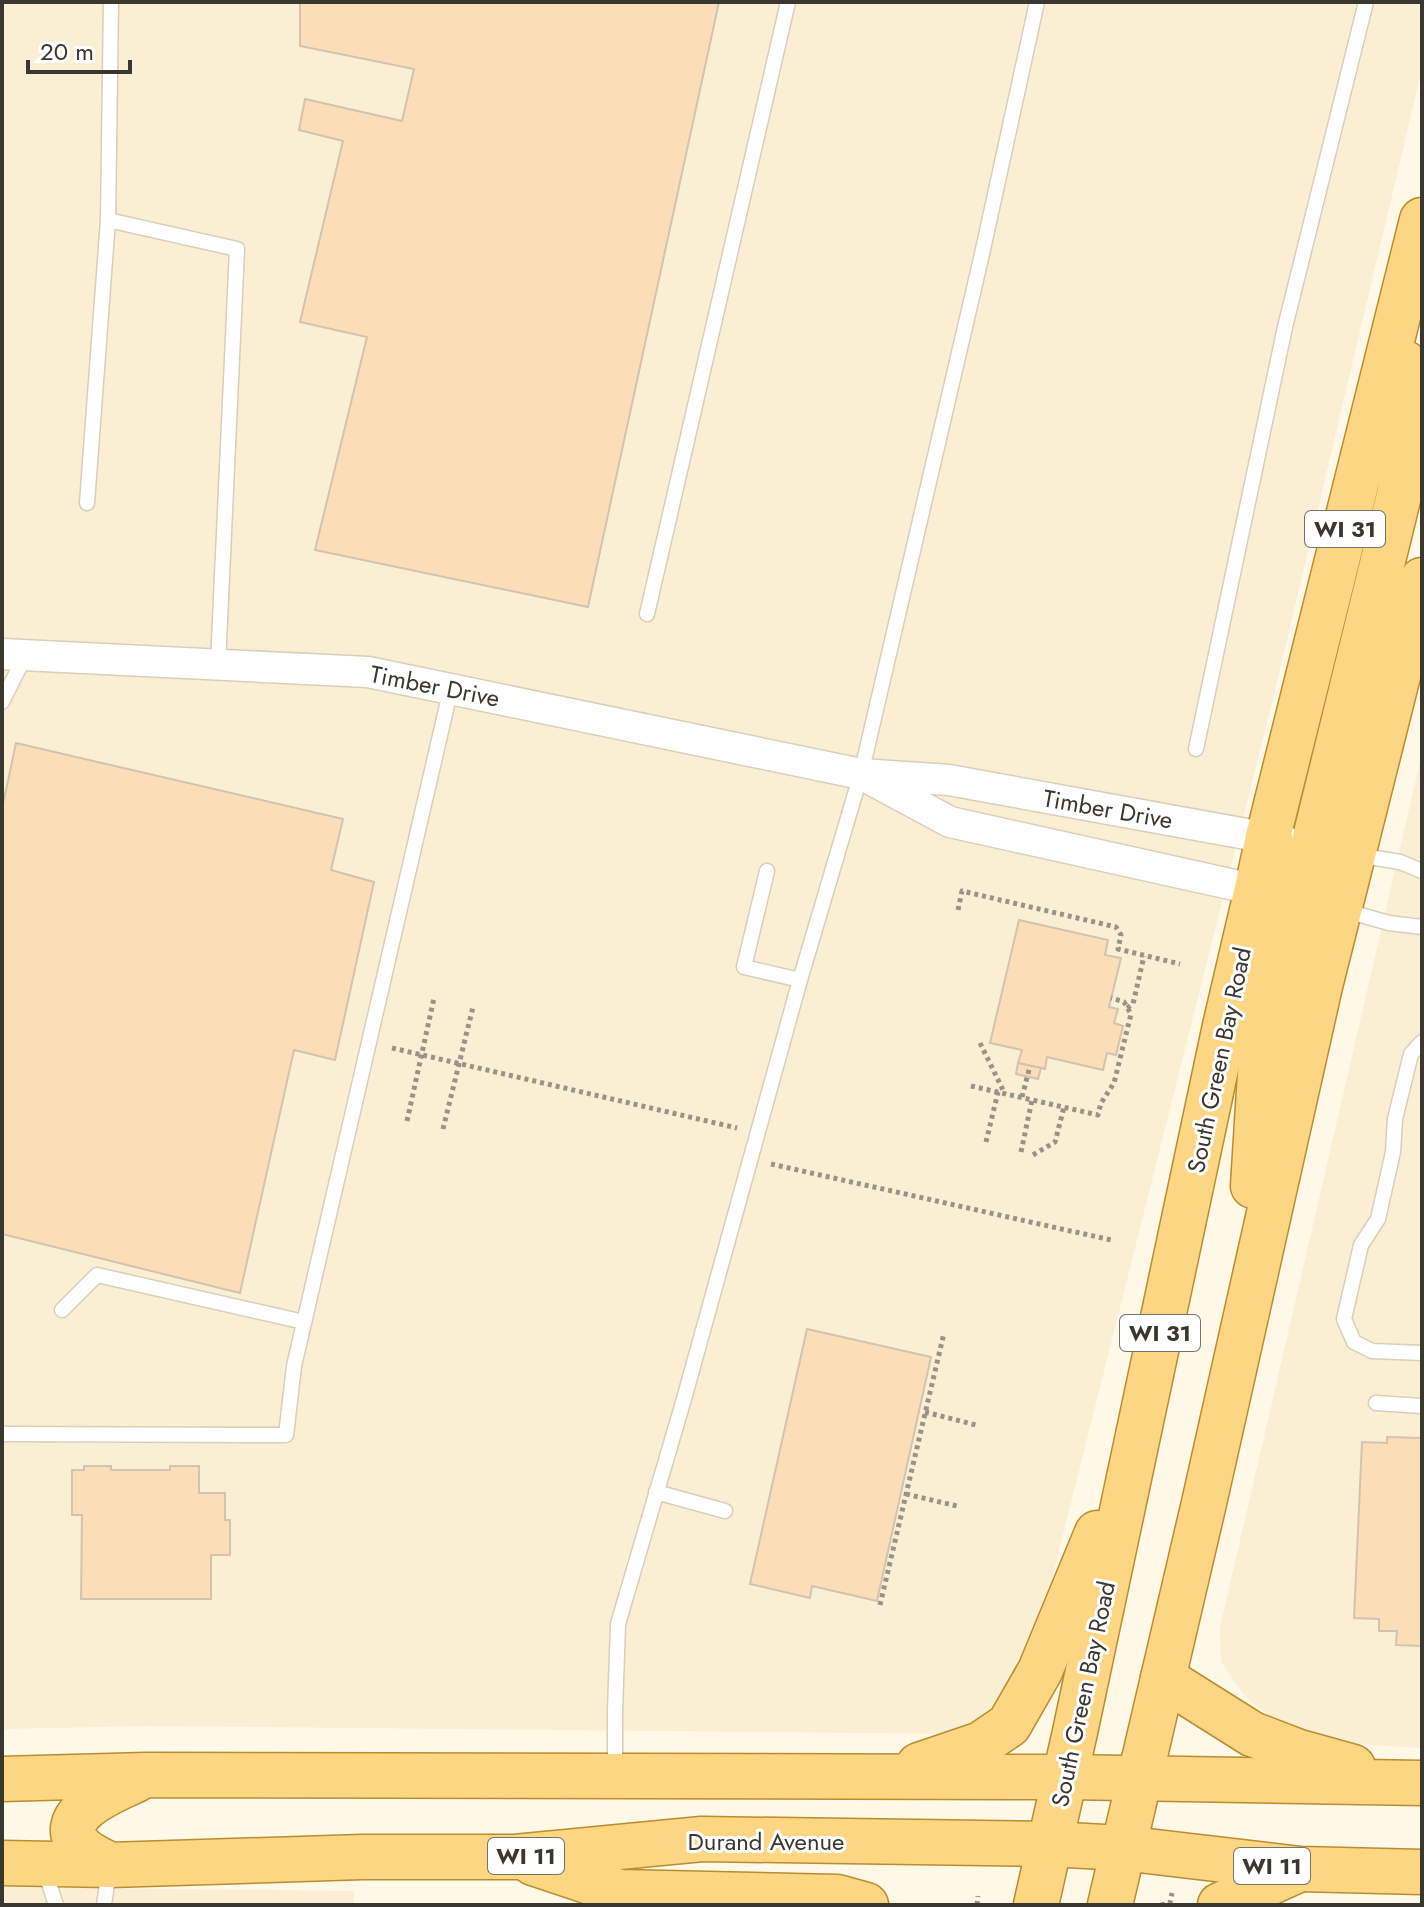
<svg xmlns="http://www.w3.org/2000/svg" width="1424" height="1907" viewBox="0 0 1424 1907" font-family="Jost,sans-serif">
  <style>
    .built { fill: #faefd2 }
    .building { fill: #fbddb7; stroke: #d2c3b0; stroke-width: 2 }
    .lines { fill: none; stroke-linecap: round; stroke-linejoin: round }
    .lane-casing { stroke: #d7cfba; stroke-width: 17 }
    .street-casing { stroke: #d7cfba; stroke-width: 33 }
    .primary-casing { stroke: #b78d30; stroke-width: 47 }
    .path { stroke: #989386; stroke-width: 5; stroke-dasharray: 4 4; stroke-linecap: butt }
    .lane { stroke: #fff; stroke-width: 14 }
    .street { stroke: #fff; stroke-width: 30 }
    .primary { stroke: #fdd683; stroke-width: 44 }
    .labels { text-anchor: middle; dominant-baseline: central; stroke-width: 6; stroke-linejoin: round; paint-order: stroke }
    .shield { fill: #fff; stroke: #75736d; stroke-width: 2 }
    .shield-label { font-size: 22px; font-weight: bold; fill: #3a372f }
    .street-label { font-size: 24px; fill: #3a372f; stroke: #fff }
  </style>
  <rect width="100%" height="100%" fill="#fff8e6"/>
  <!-- built -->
  <g class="built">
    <path d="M2,2H1422V69L1273,699L1038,1634L1008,1708L954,1734L148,1726L2,1729Z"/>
    <path d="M1422,753V1748L1323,1742L1282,1725L1247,1699L1221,1662L1220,1627Z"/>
    <path d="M2,1887L354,1891V1905H2Z"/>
  </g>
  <!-- building -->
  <g class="building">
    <path d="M300,2H719L588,607L315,550L367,337L300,322L343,141L299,130L305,99L402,121L414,69L300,46Z"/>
    <path d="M16,743L343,819L331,870L374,882L335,1060L294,1050L240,1293L2,1234V809Z"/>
    <path d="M1019,920L1108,940L1105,955L1121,958L1109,1007L1118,1009L1114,1023L1123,1026L1116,1055L1107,1053L1103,1070L1047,1057L1045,1069L1041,1068L1018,1063L1022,1050L990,1043Z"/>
    <path d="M1018,1063L1041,1068L1038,1079L1016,1074Z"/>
    <path d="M807,1329L931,1357L877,1601L812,1586L810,1598L750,1584Z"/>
    <path d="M1387,1437L1422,1438V1646L1396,1645L1397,1631H1379V1619L1354,1618L1362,1442L1387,1443Z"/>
    <path d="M84,1466H111V1470H170V1466H199V1493H225V1520H230V1555H211V1599H81L82,1515H72V1470H84Z"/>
  </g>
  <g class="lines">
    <!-- lane casing -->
    <g class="lane-casing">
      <g id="lane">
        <path d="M111,2L108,220L237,249L218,664"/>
        <path d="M87,503L108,220"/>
        <path d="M647,614L788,2"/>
        <path d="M2,702L25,656"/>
        <path d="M1196,749L1285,327L1366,2"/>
        <path d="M1357,855L1400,862L1422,871"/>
        <path d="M767,871L744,967L800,980"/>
        <path d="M1343,910L1389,923L1422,927"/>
        <path d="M1422,1042L1411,1054L1395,1119L1393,1152L1378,1219L1361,1245L1344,1319L1354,1342L1372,1351L1422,1353"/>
        <path d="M62,1310L97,1275L304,1322"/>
        <path d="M1376,1403L1422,1406"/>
        <path d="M2,1434L286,1435L294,1366L451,688"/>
        <path d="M656,1492L725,1511"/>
        <path d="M615,1772V1711L618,1624L684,1399L800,980L861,774L982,254L1037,2"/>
        <path d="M44,1868L56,1905"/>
        <path d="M104,1905L109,1870"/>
      </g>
    </g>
    <!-- street casing -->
    <g class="street-casing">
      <g id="street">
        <path d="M2,654L368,672L861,774L949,780L1285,841"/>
        <path d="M870,779L950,822L1275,894"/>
      </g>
    </g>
    <!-- primary casing -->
    <g class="primary-casing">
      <g id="primary">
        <path d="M1339,909L1313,846L1400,491L1405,363"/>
        <path d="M1253,1186L1261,1058L1299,899L1268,837"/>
        <path d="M1163,1678L1252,1734L1299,1752L1353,1767"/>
        <path d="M919,1765L981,1744L1009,1725L1040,1671L1097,1533"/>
        <path d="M2,1779L146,1775L1066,1777L1422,1783"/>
        <path d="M2,1863L110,1865L362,1857H515L702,1839L1050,1844L1122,1848L1300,1869L1422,1872"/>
        <path d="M533,1863L620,1892L837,1897L866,1905"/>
        <path d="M110,1865C101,1860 89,1855 82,1848C49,1815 115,1790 136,1780"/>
        <path d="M1036,1905L1075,1732L1225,1026L1257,889L1268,837L1422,220"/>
        <path d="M1110,1905L1204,1503L1320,986L1422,580"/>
        <path d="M1220,1905L1298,1870"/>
      </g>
    </g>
    <!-- path -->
    <g class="path">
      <path d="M958,910L962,891L1116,927L1121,935L1118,949L1180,964"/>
      <path d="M1127,1008L1133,1004L1144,956"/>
      <path d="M980,1043L1005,1094"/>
      <path d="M392,1048L737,1128"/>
      <path d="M971,1086L1098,1115L1101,1103L1114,1083L1131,1014L1124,1002L1111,998"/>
      <path d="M1022,1097L1030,1066"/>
      <path d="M407,1121L434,998"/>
      <path d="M443,1129L473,1007"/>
      <path d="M986,1142L998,1092"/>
      <path d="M1021,1152L1032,1100"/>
      <path d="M1033,1155L1055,1142L1064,1107"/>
      <path d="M771,1164L1111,1240"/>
      <path d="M925,1412L976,1425"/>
      <path d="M906,1494L957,1506"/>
      <path d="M880,1605L944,1333"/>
      <path d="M977,1905L978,1896"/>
      <path d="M1161,1905L1170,1903L1172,1893"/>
    </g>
    <!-- lane -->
    <use href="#lane" class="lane"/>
    <!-- street -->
    <use href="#street" class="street"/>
    <!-- primary -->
    <use href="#primary" class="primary"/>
  </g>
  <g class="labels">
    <!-- shield labels -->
    <g class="shield">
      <rect x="1305" y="511" width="80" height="36" rx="6"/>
      <rect x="1120" y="1315" width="80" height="36" rx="6"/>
      <rect x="488" y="1838" width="76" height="36" rx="6"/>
      <rect x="1234" y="1848" width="76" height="36" rx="6"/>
    </g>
    <g class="shield-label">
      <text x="1345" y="529">WI 31</text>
      <text x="1160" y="1333">WI 31</text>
      <text x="526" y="1856">WI 11</text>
      <text x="1272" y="1866">WI 11</text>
    </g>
    <!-- street labels -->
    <g class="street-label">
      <text transform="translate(435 686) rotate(11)">Timber Drive</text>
      <text transform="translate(1108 809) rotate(10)">Timber Drive</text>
      <text transform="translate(1219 1060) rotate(-78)">South Green Bay Road</text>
      <text transform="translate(1083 1694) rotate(-78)">South Green Bay Road</text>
      <text x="766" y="1841">Durand Avenue</text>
    </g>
  </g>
  <!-- border -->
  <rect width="1424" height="1907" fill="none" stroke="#3a372f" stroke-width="8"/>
  <!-- scale -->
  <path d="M28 60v12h102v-12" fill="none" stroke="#3a372f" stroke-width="4"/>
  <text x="40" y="60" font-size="24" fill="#3a372f" stroke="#ffffff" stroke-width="6" paint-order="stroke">20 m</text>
</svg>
